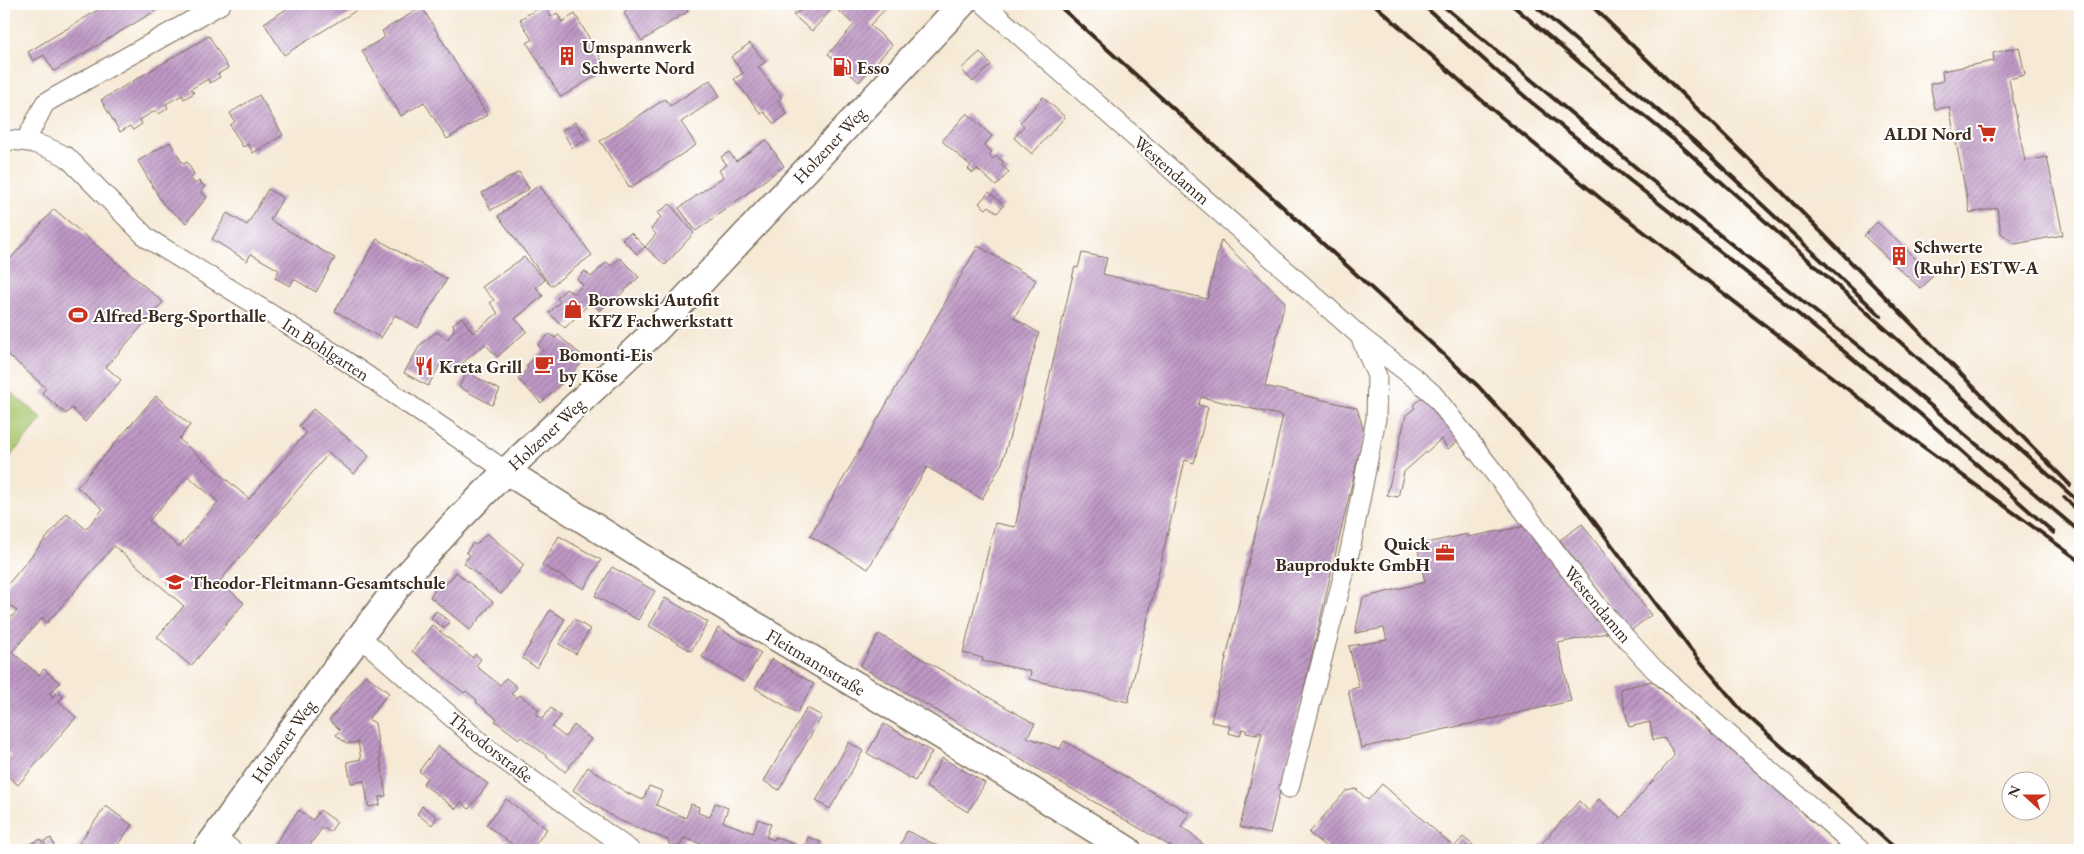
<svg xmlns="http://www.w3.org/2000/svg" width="2084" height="854" viewBox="0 0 2084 854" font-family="'EB Garamond',serif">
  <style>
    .green { fill: #a7c870; stroke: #717947 }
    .building { fill: url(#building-hatch); fill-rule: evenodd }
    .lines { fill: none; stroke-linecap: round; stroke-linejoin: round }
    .street-casing { stroke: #7c6d5e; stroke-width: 21 }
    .secondary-casing { stroke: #7c6d5e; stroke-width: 29 }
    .street { stroke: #fff; stroke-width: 19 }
    .secondary { stroke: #fff; stroke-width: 26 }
    .rail { stroke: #3b2a1e; stroke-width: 4 }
    .labels { text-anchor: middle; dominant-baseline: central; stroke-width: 4; stroke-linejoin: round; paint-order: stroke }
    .poi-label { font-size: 18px; font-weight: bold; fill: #3b2a1e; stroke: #fff; text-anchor: start }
    .street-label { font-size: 18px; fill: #3b2a1e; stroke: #fff }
  </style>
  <defs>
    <pattern id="building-hatch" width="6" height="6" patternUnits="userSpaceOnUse" patternTransform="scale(1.25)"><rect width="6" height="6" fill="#be98c5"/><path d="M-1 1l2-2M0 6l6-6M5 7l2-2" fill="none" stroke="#9c7c9f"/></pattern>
  </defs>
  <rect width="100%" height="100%" fill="#fff"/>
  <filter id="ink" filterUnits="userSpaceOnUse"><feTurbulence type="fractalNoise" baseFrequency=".02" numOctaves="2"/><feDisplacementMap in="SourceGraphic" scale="10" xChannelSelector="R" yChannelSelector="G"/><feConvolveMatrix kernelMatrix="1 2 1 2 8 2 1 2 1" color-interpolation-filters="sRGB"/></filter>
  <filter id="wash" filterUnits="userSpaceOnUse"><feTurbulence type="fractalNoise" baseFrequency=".0096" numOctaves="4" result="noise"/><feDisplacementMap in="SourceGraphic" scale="20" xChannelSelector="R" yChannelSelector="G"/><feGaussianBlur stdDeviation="1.12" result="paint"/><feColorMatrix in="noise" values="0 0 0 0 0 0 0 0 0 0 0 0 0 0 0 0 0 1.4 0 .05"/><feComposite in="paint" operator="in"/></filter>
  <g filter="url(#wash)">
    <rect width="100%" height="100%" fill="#f6e9d5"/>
    <!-- green -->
    <path class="green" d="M4,386L42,419L4,464Z"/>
    <g id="blocks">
      <!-- building -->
      <g class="building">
        <path d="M108,4H167L54,71L44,55L33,61L28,52Z"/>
        <path d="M295,4H364L365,5L284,55L264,23Z"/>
        <path d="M638,4H683L688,11L642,41L624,13Z"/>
        <path d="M810,4H826L832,9L812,31L793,15Z"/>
        <path d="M839,4H890L870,25L892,45L859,82L828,54L854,25L836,8Z"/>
        <path d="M544,5L551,17L557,13L562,22L575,14L607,69L561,97L527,43L532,40L520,19Z"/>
        <path d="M422,7L487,115L447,139L424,102L401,116L362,51L385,37L382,31Z"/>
        <path d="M209,36L228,68L218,74L220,77L210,83L208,79L191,89L194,93L184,99L182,95L166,104L168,108L159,114L156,110L140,120L142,124L133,130L130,126L120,132L101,100Z"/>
        <path d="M750,43L765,62L758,67L782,98L778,101L787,114L774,124L764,112L761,114L734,79L743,73L731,57Z"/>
        <path d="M2019,47L2025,75L2009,79L2025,161L2047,157L2063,235L2015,244L2001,233L1997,208L1970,213L1949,107L1935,109L1930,84L1943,81L1942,71L1994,61L1993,53Z"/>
        <path d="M980,52L991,65L973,82L961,69Z"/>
        <path d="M710,80L720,96L681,122L696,145L630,188L600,141L665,99L670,106Z"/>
        <path d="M259,95L283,135L253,153L248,144L243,147L230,125L235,122L230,113Z"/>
        <path d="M1043,97L1065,117L1032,154L1014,138L1024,126L1020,123Z"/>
        <path d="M967,113L992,136L984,145L992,152L989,155L993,159L996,156L1004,162L1001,165L1009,172L996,186L977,169L973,173L968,169L971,166L942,141Z"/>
        <path d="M575,122L586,139L572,148L562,130Z"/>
        <path d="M766,140L784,166L696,231L679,208L723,177L719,170L727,165L721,157L729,152L736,161Z"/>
        <path d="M170,142L183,164L187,162L194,174L190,177L195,184L199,181L205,187L201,192L207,197L186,223L163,204L138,161Z"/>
        <path d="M519,172L529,189L491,210L482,193Z"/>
        <path d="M539,185L592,255L551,286L498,216Z"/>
        <path d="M268,189L283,198L270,220L335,258L316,292L294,279L290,286L275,278L279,270L251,254L247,261L212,239L227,213L247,225Z"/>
        <path d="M989,192L1004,205L997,213L989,206L986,209L979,203Z"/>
        <path d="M670,204L694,233L665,265L645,247L637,254L622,239L631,233L645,247L656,234L651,229L661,217L657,213Z"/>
        <path d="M54,209L163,302L106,367L121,380L85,422L72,408L66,414L42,393L46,388L4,351V266Z"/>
        <path d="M1877,222L1933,275L1921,289L1864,236Z"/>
        <path d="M377,239L447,279L418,328L395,315L381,338L335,311Z"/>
        <path d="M1221,240L1285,302L1265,386L1357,408L1364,432L1270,834L1240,827L1262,733L1257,732V735L1246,733V730L1242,729L1240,736L1228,733L1230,726L1211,722L1283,416L1201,397L1198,405L1208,407L1194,463L1185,460L1128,702L1029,679L1031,672L1030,671L982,661L983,658L963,653L995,523L1015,527L1074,270L1075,267L1078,268L1082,253L1107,258L1103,274L1207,299Z"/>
        <path d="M978,246L1036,280L1014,318L1039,333L1002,463L982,499L927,467L868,569L810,536Z"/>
        <path d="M524,257L545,280L536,287L543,296L515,319L527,331L497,357L485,344L452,372L440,365L428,386L404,373L420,345L436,332L448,339L454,329L453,324L462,317L473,333L498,313L490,303L494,300L482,287Z"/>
        <path d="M620,258L639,277L615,300L613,298L600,311L591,302L565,328L549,313L560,302L557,298L566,289L574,294L583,285L577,279L585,271L591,277L607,262L611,266Z"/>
        <path d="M550,334L555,338L558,335L586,359L541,403L518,379L528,368L526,366L543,350L538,345Z"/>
        <path d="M467,372L500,390L492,405L459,387Z"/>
        <path d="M156,396L190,425L179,439L249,499L306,433L299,426L313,409L369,456L354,474L329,453L220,581L244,603L191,666L157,637L184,606L114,546L47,623L42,618L12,652L39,675L44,669L60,683L50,694L53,697L57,691L63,697L59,702L76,717L18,785L4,773V765L11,756L6,751L4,754V625L17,611L4,600V589L67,513L86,529L103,509L77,487ZM188,476L218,502L179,547L149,521Z"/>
        <path d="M1424,396L1460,439L1448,449L1441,439L1404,472L1398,497L1387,495L1406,415L1415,408L1413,405Z"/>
        <path d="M1582,524L1651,615L1629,632L1560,540Z"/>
        <path d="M1526,526L1607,633L1558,643L1571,701L1361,748L1348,690L1359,687L1349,646L1387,640L1384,628L1355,633L1363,598L1425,582L1417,545L1468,534V537Z"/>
        <path d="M487,533L524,565L501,594L464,563L470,555L466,552L473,543L476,545Z"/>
        <path d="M559,536L601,560L584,589L542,565Z"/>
        <path d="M612,567L655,591L638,620L595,596Z"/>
        <path d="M456,572L493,602L470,630L430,597L437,587L441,590Z"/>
        <path d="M665,598L708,622L691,651L649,626Z"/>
        <path d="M550,610L565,619L537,668L522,658Z"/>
        <path d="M436,611L450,622L444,628L431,618Z"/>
        <path d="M574,619L590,629L576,654L559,644Z"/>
        <path d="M432,625L473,658L475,654L481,659L476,666L500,685L506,678L517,687L511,694L517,698L520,695L539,710L536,714L542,719L551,708L561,716L552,727L565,737L574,725L591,739L565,772L543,753L521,737L519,739L495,721L497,719L476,702L477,700L466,691L464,693L412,651Z"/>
        <path d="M718,628L761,653L744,682L702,657Z"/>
        <path d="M879,634L1035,724L1027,737L1060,749L1064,741L1189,813L1181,827L1191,833L1209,850H1177L860,666Z"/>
        <path d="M772,659L814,684L797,713L755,688Z"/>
        <path d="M366,675L389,693L368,719L375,723L386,796L379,797L380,805L369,807L364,781L351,783L347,762L361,759L358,742L347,744L336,735L340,730L329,720Z"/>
        <path d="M1652,681L1838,844L1837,845L1843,850H1536L1579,801L1589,811L1599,799L1621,818L1674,756V753L1664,738L1653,740L1650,722L1629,727L1620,689Z"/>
        <path d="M807,708L822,716L779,790L764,781Z"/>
        <path d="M884,724L932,752L915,781L867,753Z"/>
        <path d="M849,742L863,751L830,809L816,801Z"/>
        <path d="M438,746L488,784L469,809L461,802L456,809L423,784L427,777L419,771Z"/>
        <path d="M942,758L985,783L968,812L926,787Z"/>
        <path d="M588,767L627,793L643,800L649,786L662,791L656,805L686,818L691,804L699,807L698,813L710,817L715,803L728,808L723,822L737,827L753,833L758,819L771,824L766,837L774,840L775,837L797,845L796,848L801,850H719L684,838L681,845L677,847L669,844L668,840L616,819L573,790Z"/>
        <path d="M1382,784L1454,847L1463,837L1479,850H1326V847L1309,833L1346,791L1356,789L1368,800Z"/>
        <path d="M506,799L547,829L531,850H520L486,825Z"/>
        <path d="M106,806L132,825L114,850H74Z"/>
        <path d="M422,806L437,817L432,825L417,814Z"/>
        <path d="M299,810L313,820L320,810L337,822L330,832L323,827L306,850H284L275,844Z"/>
        <path d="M907,831L938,846L936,850H903L899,848Z"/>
        <path d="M808,837L821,842L818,850H803Z"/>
        <path d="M51,838L56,850H48L44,841Z"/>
        <path d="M41,839L46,850H17Z"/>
      </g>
    </g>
  </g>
  <g filter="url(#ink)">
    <use href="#blocks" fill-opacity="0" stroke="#7c6d5e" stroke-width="1"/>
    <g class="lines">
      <!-- street casing -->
      <g class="street-casing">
        <g id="street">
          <path d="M984,4L1360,336L1377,376L1376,419L1351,546L1289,788"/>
          <path d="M4,140C29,140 44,145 67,157L147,238L334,353L506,471"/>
          <path d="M26,140L45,103L221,4"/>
          <path d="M1361,337L1417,380L1433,394L1604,614L1654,669L1860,850"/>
          <path d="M359,636L487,748L630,850"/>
          <path d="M215,837L232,850"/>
        </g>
      </g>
      <!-- secondary casing -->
      <g class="secondary-casing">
        <g id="secondary">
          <path d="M506,471L668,573L1007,775L1128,850"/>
          <path d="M206,850L330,676L402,581L451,527L506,471L654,332L962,4"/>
        </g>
      </g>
      <!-- street -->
      <use href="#street" class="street"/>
      <!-- secondary -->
      <use href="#secondary" class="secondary"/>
      <!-- rail -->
      <g class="rail">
        <path d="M1057,4L1284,208L1478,386L1559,475L1691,650L1741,710L1897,850"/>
        <path d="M1374,4L1488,106L1600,198L1903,432L2080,561"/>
        <path d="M1422,4L1531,102L1786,304L1919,413L2054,533"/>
        <path d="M1441,4L1645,175L1891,372L2080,532"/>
        <path d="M1511,4L1594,75L1680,145L2080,503"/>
        <path d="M1533,4L1694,141L1881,316"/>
        <path d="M1590,4L1775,185L2070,485"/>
        <path d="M2080,4V9"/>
        <path d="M2064,497L2080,513"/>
      </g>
    </g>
  </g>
  <!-- icons -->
  <defs>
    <g id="building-bare" transform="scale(1.5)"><path d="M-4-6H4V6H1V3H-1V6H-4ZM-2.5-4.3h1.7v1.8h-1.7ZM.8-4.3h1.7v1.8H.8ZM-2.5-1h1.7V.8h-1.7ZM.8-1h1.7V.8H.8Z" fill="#c8321e" stroke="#fff" stroke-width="2.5" paint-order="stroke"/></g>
    <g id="fuel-bare" transform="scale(1.5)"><path d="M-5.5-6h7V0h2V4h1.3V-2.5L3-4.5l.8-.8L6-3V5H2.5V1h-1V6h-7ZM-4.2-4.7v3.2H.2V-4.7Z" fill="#c8321e" stroke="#fff" stroke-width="2.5" paint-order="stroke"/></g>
    <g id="supermarket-bare" transform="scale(1.5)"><path d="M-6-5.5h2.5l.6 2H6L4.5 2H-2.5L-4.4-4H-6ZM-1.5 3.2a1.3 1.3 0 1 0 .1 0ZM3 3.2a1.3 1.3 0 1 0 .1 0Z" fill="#c8321e" stroke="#fff" stroke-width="2.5" paint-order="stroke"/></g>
    <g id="shop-bare" transform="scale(1.5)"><path d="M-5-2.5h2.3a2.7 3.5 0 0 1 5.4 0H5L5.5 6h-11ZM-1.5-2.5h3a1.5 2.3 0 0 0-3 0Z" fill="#c8321e" stroke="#fff" stroke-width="2.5" paint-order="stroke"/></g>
    <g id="stadium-bare" transform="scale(1.5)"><path d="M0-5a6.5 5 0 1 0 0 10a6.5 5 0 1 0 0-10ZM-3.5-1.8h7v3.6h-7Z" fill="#c8321e" stroke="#fff" stroke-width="2.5" paint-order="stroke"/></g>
    <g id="cafe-bare" transform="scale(1.5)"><path d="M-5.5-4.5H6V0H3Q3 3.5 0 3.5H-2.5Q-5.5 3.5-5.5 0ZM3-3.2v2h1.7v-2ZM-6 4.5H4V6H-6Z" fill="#c8321e" stroke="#fff" stroke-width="2.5" paint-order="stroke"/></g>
    <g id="restaurant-bare" transform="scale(1.5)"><path d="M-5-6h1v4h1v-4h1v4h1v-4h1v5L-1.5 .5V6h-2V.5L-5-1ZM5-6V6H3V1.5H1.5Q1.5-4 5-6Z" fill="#c8321e" stroke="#fff" stroke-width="2.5" paint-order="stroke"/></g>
    <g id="office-bare" transform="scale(1.5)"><path d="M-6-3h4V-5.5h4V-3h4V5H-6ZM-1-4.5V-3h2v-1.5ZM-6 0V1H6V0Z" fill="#c8321e" stroke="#fff" stroke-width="2.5" paint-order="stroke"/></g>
    <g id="school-bare" transform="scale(1.5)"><path d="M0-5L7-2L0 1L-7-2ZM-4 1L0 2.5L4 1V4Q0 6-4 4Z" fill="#c8321e" stroke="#fff" stroke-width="2.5" paint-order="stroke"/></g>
  </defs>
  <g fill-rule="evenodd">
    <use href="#building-bare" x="567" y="56"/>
    <use href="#fuel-bare" x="842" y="67"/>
    <use href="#supermarket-bare" x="1987" y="133"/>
    <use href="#building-bare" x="1899" y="256"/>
    <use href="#shop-bare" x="573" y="309"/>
    <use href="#stadium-bare" x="78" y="315"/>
    <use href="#cafe-bare" x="544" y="364"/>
    <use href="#restaurant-bare" x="424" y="366"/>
    <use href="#office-bare" x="1445" y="553"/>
    <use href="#school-bare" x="175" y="582"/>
  </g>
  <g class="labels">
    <!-- poi labels -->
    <g class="poi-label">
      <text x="582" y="46">Umspannwerk<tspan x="582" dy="21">Schwerte Nord</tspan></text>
      <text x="857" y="67">Esso</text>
      <text x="1972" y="133" text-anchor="end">ALDI Nord</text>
      <text x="1914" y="246">Schwerte<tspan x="1914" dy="21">(Ruhr) ESTW-A</tspan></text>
      <text x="588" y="299">Borowski Autofit<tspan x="588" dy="21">KFZ Fachwerkstatt</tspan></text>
      <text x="93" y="315">Alfred-Berg-Sporthalle</text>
      <text x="559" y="354">Bomonti-Eis<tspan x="559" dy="21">by Köse</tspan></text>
      <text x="439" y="366">Kreta Grill</text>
      <text x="1430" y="543" text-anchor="end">Quick<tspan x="1430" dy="21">Bauprodukte GmbH</tspan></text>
      <text x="190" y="582">Theodor-Fleitmann-Gesamtschule</text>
    </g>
    <!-- street labels -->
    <g class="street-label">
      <text transform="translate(829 145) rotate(-47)">Holzener Weg</text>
      <text transform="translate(1172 170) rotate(41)">Westendamm</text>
      <text transform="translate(326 349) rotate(33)">Im Bohlgarten</text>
      <text transform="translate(546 434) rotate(-43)">Holzener Weg</text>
      <text transform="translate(1598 604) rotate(50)">Westendamm</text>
      <text transform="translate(816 662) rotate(31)">Fleitmannstraße</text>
      <text transform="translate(283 741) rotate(-55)">Holzener Weg</text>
      <text transform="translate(491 747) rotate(38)">Theodorstraße</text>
    </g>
  </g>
  <!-- margin -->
  <rect width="2084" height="854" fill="none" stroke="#fff" stroke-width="20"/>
  <!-- north arrow -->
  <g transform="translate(2026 796) rotate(291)"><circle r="24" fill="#ffffff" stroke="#b1aaa5"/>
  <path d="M0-4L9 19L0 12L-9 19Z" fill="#c8321e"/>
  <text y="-8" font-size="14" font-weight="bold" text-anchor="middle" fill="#3b2a1e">N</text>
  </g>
</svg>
